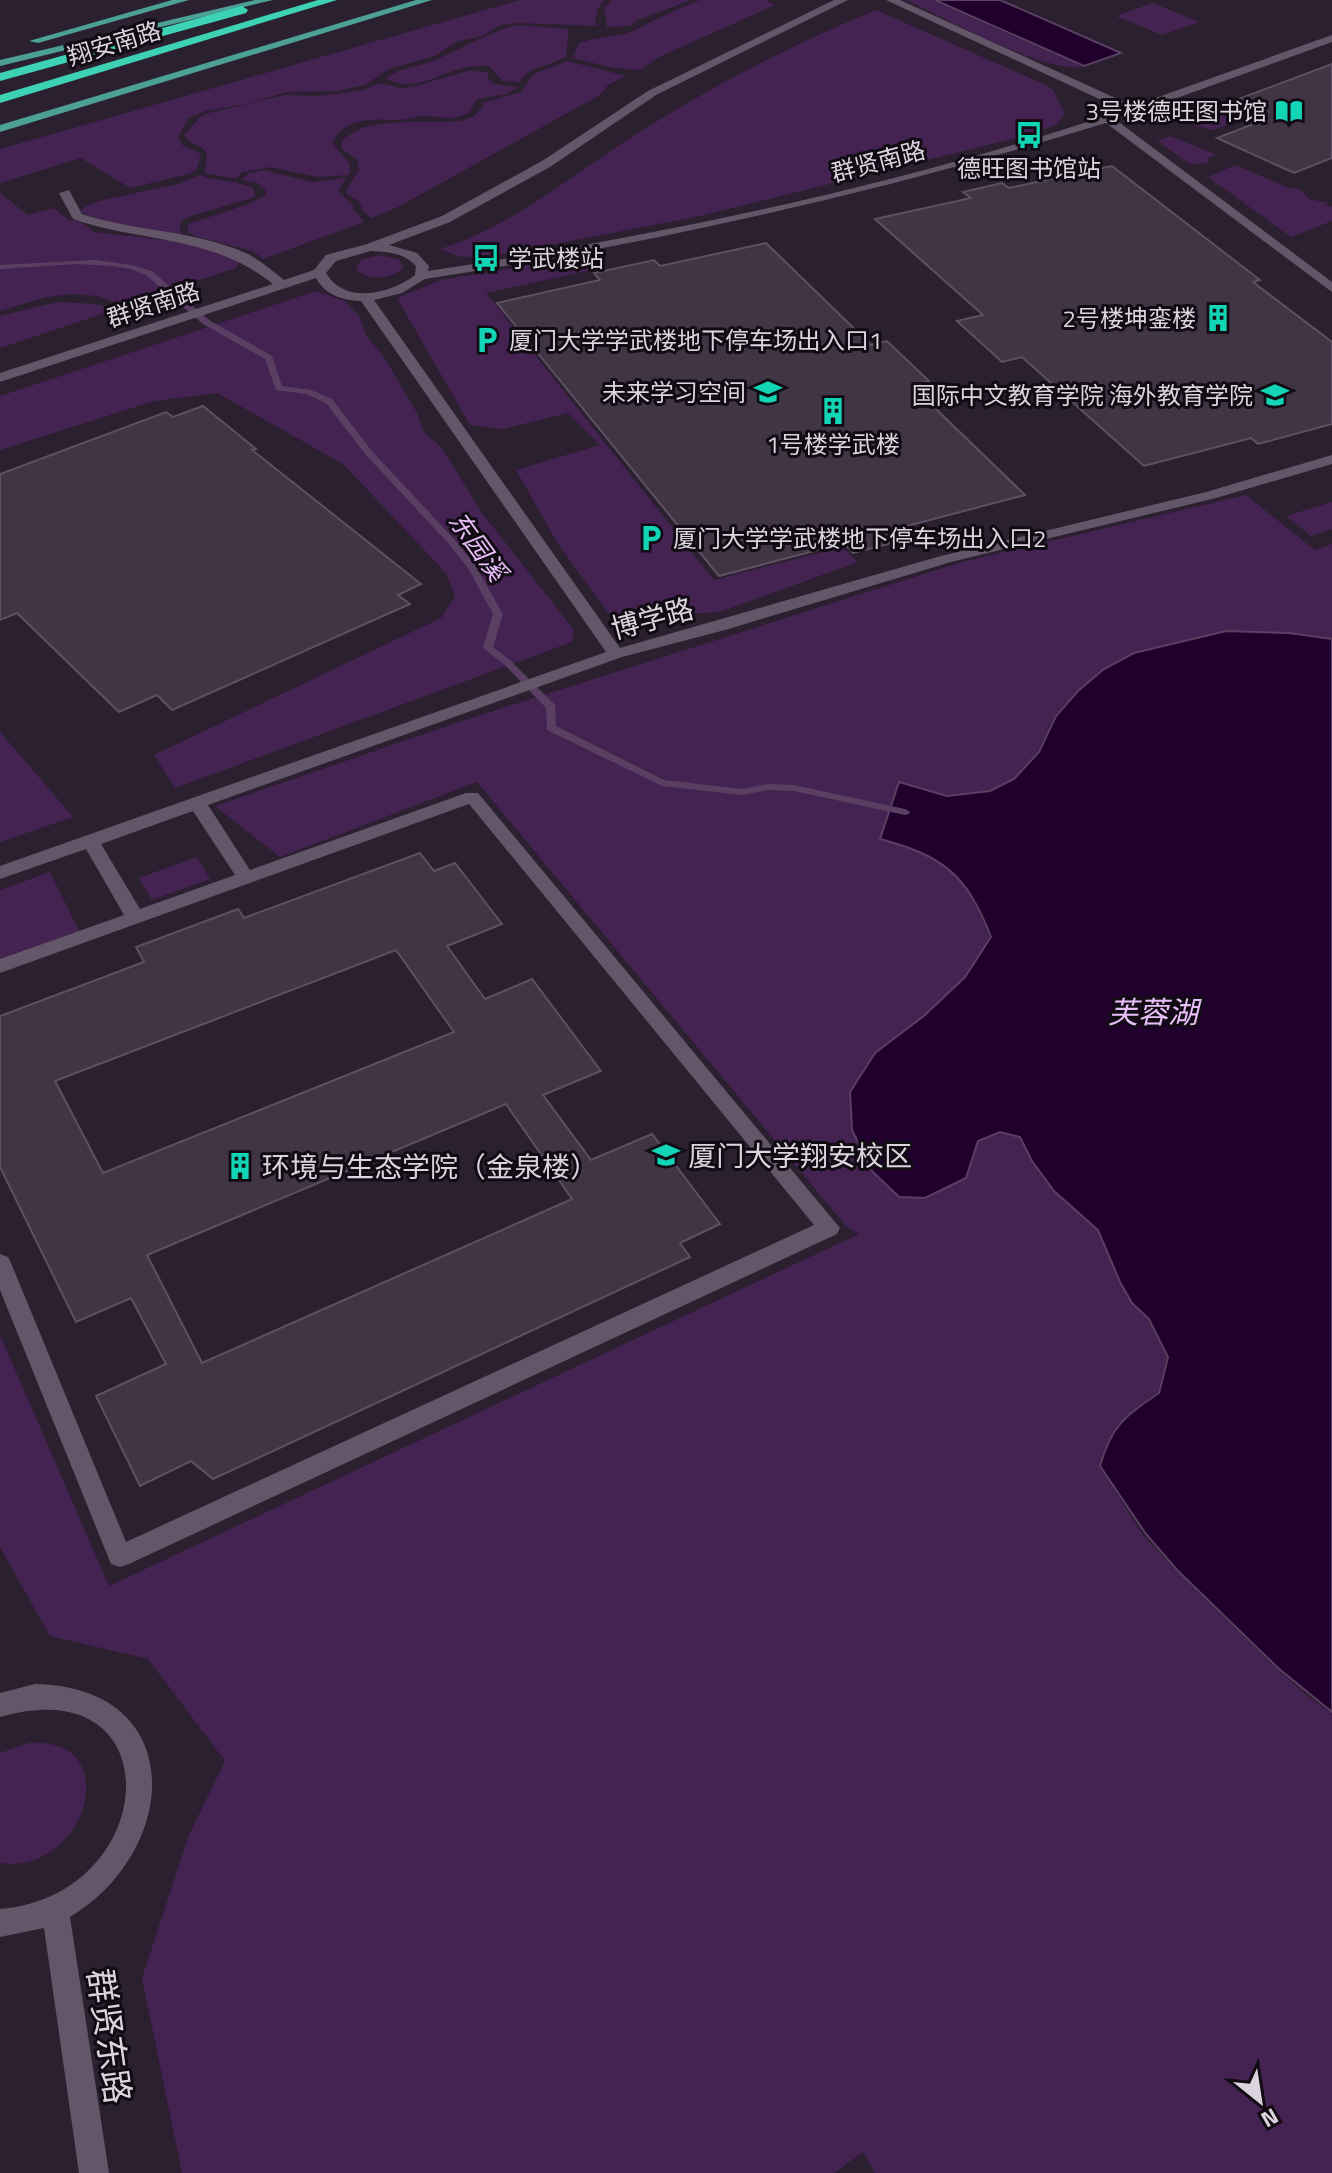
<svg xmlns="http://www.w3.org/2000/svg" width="1332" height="2173" viewBox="0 0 1332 2173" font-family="'Titillium Web','Noto Sans SC',sans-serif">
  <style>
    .green { fill: #442251 }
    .water { fill: #21002d; stroke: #594062; stroke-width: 2 }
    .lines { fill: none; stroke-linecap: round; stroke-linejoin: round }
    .stream { fill: #594062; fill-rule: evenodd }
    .building { fill: #413445; stroke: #5d5062; stroke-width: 2; fill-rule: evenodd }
    .minor { fill: #635668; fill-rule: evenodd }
    .major { fill: #4ca096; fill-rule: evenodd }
    .highway { fill: #3dd2b4; fill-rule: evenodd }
    .labels { text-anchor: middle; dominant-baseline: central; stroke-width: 6; stroke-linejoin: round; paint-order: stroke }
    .far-street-label { font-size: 24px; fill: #dbd4df; stroke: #110c13 }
    .far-poi-label { font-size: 24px; fill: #dbd4df; stroke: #110c13; text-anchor: end }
    .far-water-label { font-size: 26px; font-style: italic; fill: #e7bdf8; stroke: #110c13 }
    .street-label { font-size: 28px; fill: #dbd4df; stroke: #110c13 }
    .poi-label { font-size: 28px; fill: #dbd4df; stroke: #110c13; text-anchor: start }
    .water-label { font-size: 30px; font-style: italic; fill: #e7bdf8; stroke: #110c13 }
    .near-street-label { font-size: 34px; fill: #dbd4df; stroke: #110c13 }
  </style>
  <rect width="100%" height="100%" fill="#2b2030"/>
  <!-- green -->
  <g class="green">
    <path d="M520,0H605L598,8L595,23L600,26L518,23L500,25L482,36L456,42L435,56L389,69L365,85L336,91L286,92L250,103L205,111L189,118L178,137L182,145L201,154L197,169L192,173L130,188L81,158L0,183V149Z"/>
    <path d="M612,0H691L635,21L630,26L607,27L604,8Z"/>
    <path d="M700,0H765L775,5L659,57L640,70L614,68L573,58L578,44C595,36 622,37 635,30C655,19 678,9 700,0Z"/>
    <path d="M906,0H932L1083,67C1040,72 948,19 906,0Z"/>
    <path d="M1153,3L1199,22L1162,35L1116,16Z"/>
    <path d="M876,10L1046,85L1053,90L1065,114L1057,124L1036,133L700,216L493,256L461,257L440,249C508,228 566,180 624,142C704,90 788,46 876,10Z"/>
    <path d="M516,25L569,29L566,56C551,67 529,65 520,82L502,81L489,66C478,66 466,66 456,70C433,77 409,93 386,78C403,66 421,67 440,58C465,47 489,32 516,25Z"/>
    <path d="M567,61L626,76L608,85L600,95L398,207L372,218L364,212L359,202L346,193L347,188L359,170L357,160L342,149V141C368,114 426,125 461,121L474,116L483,107L482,103L521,92L534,74Z"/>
    <path d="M471,70L488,73V79L494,84L518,87L507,94L477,99C473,104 473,110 466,114C452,122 438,115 423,116C415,116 407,120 398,120C374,119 344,117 332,143L350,164L349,175L317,177L271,167L242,172L236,179L205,173C204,166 209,158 206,153C201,144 190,145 184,135L200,117L209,113L285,95L319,96L364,90L379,83L401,88L415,86Z"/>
    <path d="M1227,110L1250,116L1213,130L1193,125Z"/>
    <path d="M1170,136L1217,155L1208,158L1209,163L1190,164L1157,141Z"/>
    <path d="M1235,165L1289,188L1299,189L1309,199L1328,203L1326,205L1332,207V221L1291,237L1208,177Z"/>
    <path d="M263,170L312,182L346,178L338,191L353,205V209L364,222L263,259L253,251L197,237L188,232V224L246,205L266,195V191L258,183L242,180L249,173Z"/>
    <path d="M200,175C217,182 239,180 254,189L255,197L191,216L182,221L179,228L183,235L105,222L81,212L86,206L99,201L178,184Z"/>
    <path d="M0,193L28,215L53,208L69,220L80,221L94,232L192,243L240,261L236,268L124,305L97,296L72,294L47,297L0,311Z"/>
    <path d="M379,255L399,259L403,268C390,280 370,281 356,270L361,260Z"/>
    <path d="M584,256L600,268L486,293L714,580L842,547L858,562L720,612L612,618L558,544L516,470L600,445L568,413L503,429L470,425L397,298L441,280Z"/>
    <path d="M316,291L345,301L360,317L366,336L382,354L417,413L424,432L442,448L482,513L574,630L572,642L175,788L154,755L441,618L455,596L446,573L343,464L217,393L154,401L0,450V396Z"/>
    <path d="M57,302L96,304L114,310L0,348V316Z"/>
    <path d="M1246,495L1315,550L1332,544V639L1289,633L1226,631L1134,653L1104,669L1078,690L1055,715L1038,751L1014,779L989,791L946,795L899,782L880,839C946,857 966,875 990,938L965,977L925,1014L875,1053L849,1092L851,1130L872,1171L898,1197L925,1199L967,1178L978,1141L1000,1132L1020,1137L1031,1161L1053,1191L1098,1230L1119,1283L1148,1320L1167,1357L1158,1392C1125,1415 1110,1426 1099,1466L1143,1535L1175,1570L1277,1669L1316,1703L1332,1713V2173H875L863,2152L834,2173H182L142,1978L189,1835L225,1761L148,1659L50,1636L0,1547V1335L109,1586L859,1234L846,1226L477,782L280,857L215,806L462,721L962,562Z"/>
    <path d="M1332,502V529L1311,536L1286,516Z"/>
    <path d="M0,732L73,817L0,842Z"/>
    <path d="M197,857L210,879L152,900L139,878Z"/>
    <path d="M50,872L79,931L0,959V890Z"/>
    <path d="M29,1743C126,1735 88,1875 0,1863V1753Z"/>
  </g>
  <!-- water -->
  <g class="water">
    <path d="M935,0H1000L1121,53L1084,66Z"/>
    <path d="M1226,631L1289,633L1332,639V1712L1278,1668L1177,1570L1146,1534L1100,1466C1111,1426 1125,1416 1159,1393L1168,1357L1149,1319L1132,1303L1120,1282L1098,1230L1054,1191L1032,1161L1020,1137L1000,1132L978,1141L966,1178L925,1198L899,1197L872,1171L852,1130L850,1092L875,1053L925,1015L965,977L991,937C967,875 944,856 880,839L899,782L947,796L990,791L1014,779L1039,752L1056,716L1078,691L1104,669L1134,653Z"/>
  </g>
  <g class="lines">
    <!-- stream -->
    <path class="stream" d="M95,260L132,265L152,271L209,320L272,356L282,386L311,390L332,399L371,450L454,539L475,565L503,614L493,647L511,661L555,705L556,726L664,780L742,789L768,784L794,785L905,809L910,812L909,814L905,815L794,791L768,790L742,795L662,786L547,730L546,708L505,665L483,648L493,614L468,568L448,543L365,454L326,403L306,394L276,390L265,359L203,324L146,275L130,269L114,266L76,264L0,269V265Z"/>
  </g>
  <!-- building -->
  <g class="building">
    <path d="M1332,64V158L1294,173L1217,138L1264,120L1228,103Z"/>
    <path d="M1112,166L1260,280L1253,282L1332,342V424L1258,444L1251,438L1144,466L1022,357L1002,362L957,321L983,315L875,219L971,198L963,192L1002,183L1009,188Z"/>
    <path d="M766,243L871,345L887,341L929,381L912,386L1025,495L899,528L908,539L853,553L844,543L719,576L497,303L600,280L594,273L654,260L660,266Z"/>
    <path d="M203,406L256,449L252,450L421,584L398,595L410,604L172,710L157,695L119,712L17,613L0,620V474L166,412L173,417Z"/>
    <path d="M420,853L434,871L455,863L502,924L447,946L485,999L532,979L601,1071L543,1095L591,1160L652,1134L720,1224L680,1243L690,1257L213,1479L191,1461L140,1486L96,1396L166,1364L131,1298L76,1322L0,1167V1016L144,962L136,947L238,909L244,918ZM396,950L454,1032L103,1173L55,1081ZM506,1104L572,1199L202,1363L147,1255Z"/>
  </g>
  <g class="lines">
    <!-- minor -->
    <g class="minor">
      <path d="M834,0H848L656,95L550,167L450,222L389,245L417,253L429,266L428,271C663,235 899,186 1123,110L886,0H900L1133,106L1332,35V42L1116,120L1332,282V292L1106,123C882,192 656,243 425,279L402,293L374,300L620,648L941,556L1206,492L1332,455V464L1216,498L951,562L725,630L622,657L208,805L250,870L466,793H478L840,1228L837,1234L129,1564L120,1567L111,1564L0,1290V1254L8,1257L11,1263L126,1542L814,1225L469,804L0,973V959L124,915L86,849L0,879V866L606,652L361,301C342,300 325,295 316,278L0,382V373L273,284C212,235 143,243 73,219L59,193L69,190L82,214C136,232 196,230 248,254C261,261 273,271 284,280L314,270L326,255L367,244L442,216L542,161L648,91ZM371,251C389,252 404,253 416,266L415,275C391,294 344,305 326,273L336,261ZM193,811L235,875L140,909L101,844Z"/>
      <path d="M35,1684C190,1687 180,1851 70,1917L109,2173H79L44,1928L0,1937V1909C161,1896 175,1666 0,1717V1693Z"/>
    </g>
    <!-- major -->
    <g class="major">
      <path d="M172,0H189L38,43L29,41Z"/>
      <path d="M255,0H273L0,66V60Z"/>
      <path d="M416,0H432L0,132V125Z"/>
    </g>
    <!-- highway -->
    <g class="highway">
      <path d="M318,0H337L0,103V95Z"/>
      <path d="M242,6L248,10L246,13L0,81V73Z"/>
    </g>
  </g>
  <!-- icons -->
  <defs>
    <g id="library-bare" transform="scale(2.16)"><path d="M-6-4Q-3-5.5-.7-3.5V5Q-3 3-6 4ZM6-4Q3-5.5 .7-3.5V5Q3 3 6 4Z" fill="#11d5b4" stroke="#110c13" stroke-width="2.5" paint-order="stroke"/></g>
    <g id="bus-bare" transform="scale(2.16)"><path d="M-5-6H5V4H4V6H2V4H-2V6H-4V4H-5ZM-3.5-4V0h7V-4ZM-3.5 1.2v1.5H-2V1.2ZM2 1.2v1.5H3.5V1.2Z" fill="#11d5b4" stroke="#110c13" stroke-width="2.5" paint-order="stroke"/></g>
    <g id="building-bare" transform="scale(2.16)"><path d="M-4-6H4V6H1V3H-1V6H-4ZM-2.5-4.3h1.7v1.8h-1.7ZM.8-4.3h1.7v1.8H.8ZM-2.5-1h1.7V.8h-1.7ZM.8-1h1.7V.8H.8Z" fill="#11d5b4" stroke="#110c13" stroke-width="2.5" paint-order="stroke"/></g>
    <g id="parking-bare" transform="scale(2.16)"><path d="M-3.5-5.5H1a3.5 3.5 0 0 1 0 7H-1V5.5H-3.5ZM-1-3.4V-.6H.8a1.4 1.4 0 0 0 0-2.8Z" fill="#11d5b4" stroke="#110c13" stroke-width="2.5" paint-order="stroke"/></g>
    <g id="university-bare" transform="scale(2.16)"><path d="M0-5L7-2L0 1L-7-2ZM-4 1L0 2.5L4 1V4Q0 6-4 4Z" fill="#11d5b4" stroke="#110c13" stroke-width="2.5" paint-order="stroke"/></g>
  </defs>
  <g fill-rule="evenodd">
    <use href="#library-bare" x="1289" y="111"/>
    <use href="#bus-bare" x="1029" y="135"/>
    <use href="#bus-bare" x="486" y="258"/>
    <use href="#building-bare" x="1218" y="318"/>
    <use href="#parking-bare" x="487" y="340"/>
    <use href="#university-bare" x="768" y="392"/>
    <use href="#university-bare" x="1275" y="395"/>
    <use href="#building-bare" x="833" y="411"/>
    <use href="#parking-bare" x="651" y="538"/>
    <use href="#university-bare" x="666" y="1155"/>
    <use href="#building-bare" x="240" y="1166"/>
  </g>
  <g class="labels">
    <!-- far-street labels -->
    <g class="far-street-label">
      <text transform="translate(114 43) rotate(-17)">翔安南路</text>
      <text transform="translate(878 161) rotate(-15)">群贤南路</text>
      <text transform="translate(153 304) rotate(-18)">群贤南路</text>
    </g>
    <!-- far-poi labels -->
    <g class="far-poi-label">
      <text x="1267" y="111">3号楼德旺图书馆</text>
      <text x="1029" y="168" text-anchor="middle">德旺图书馆站</text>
      <text x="508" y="258" text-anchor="start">学武楼站</text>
      <text x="1196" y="318">2号楼坤銮楼</text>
      <text x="509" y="340" text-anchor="start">厦门大学学武楼地下停车场出入口1</text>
      <text x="746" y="392">未来学习空间</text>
      <text x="1253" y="395">国际中文教育学院 海外教育学院</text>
      <text x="833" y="444" text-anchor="middle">1号楼学武楼</text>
      <text x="673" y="538" text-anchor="start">厦门大学学武楼地下停车场出入口2</text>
    </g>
    <!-- far-water labels -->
    <g class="far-water-label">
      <text transform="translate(478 546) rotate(54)">东园溪</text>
    </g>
    <!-- street labels -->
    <g class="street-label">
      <text transform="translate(652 618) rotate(-15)">博学路</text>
    </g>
    <!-- poi labels -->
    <g class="poi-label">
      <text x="688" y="1155">厦门大学翔安校区</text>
      <text x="262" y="1166">环境与生态学院（金泉楼）</text>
    </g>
    <!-- water labels -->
    <g class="water-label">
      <text x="1153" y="1012">芙蓉湖</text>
    </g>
    <!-- near-street labels -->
    <g class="near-street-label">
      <text transform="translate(110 2036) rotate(82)">群贤东路</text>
    </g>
  </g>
  <!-- north arrow -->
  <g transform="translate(1260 2101) rotate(150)" stroke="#110c13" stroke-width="6" paint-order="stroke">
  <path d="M0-6L14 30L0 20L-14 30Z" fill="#dbd4df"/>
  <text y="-12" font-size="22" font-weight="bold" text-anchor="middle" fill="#dbd4df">N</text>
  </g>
</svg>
